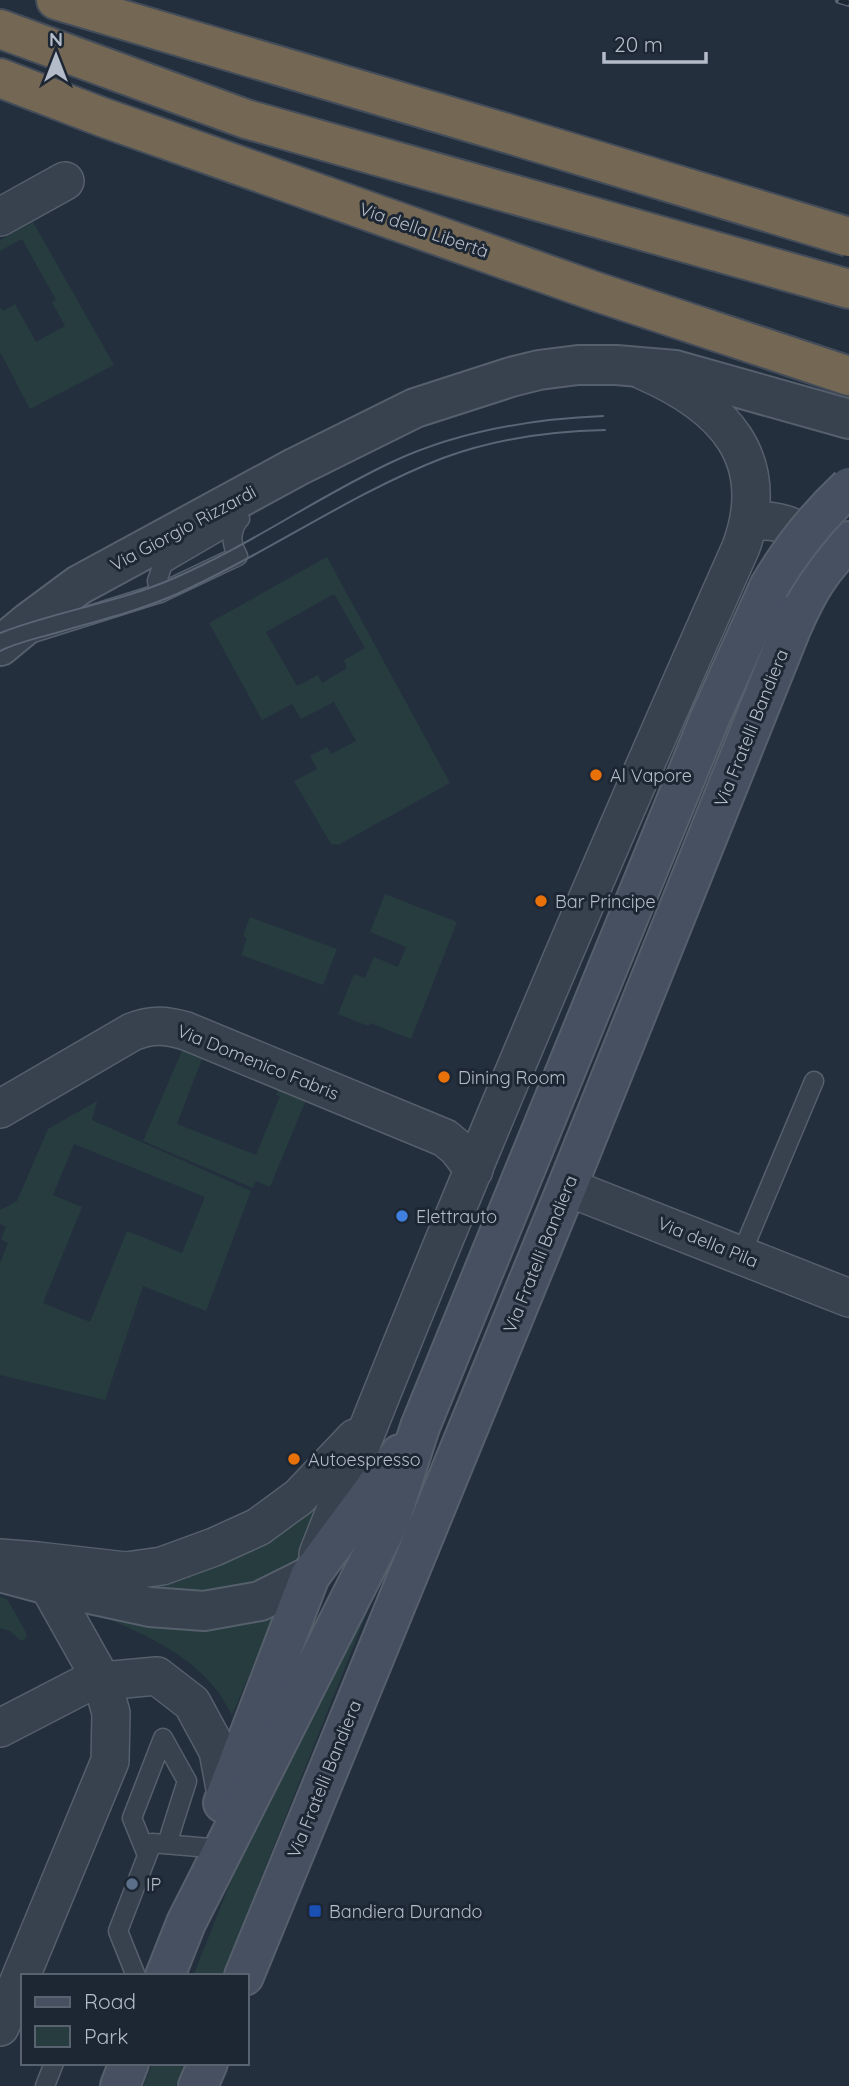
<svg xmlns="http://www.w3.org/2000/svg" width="849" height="2086" viewBox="0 0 849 2086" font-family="Quicksand,sans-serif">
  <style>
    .green { fill: #263c3f; fill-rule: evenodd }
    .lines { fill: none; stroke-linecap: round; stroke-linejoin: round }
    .service-casing { stroke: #565f6c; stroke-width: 21 }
    .minor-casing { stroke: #565f6c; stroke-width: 40 }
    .tertiary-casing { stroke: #565f6c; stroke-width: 42 }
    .secondary-casing { stroke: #565f6c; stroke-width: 42 }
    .motorway-casing { stroke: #434c59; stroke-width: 42 }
    .service { stroke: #38414e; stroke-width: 18 }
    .minor { stroke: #38414e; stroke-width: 37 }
    .tertiary { stroke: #38414e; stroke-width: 38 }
    .secondary { stroke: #465061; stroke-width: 38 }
    .motorway { stroke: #746855; stroke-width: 38 }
    .tram { stroke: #5a6575; stroke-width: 2 }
    .rail-casing { stroke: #5a6575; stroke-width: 8 }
    .rail { stroke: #1d2633; stroke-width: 5; stroke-dasharray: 16; stroke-linecap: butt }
    .secondary-bridge-casing { stroke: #565f6c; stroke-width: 42; stroke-linecap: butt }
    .motorway-bridge-casing { stroke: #434c59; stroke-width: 42; stroke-linecap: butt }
    .secondary-bridge { stroke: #465061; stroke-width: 38 }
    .motorway-bridge { stroke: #746855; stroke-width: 38 }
    .food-dot { fill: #e8710a; stroke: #1d2633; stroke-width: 2.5 }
    .shop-dot { fill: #3f7fe0; stroke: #1d2633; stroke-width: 2.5 }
    .service-dot { fill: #5c6f8a; stroke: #1d2633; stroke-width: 2.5 }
    .transit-dot { fill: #1a4fb4; stroke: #1d2633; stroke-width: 2.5 }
    .labels { text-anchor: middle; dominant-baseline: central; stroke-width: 6; stroke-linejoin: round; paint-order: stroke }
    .street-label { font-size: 18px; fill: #b4bcc9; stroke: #1d2633 }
    .poi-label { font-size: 18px; fill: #b4bcc9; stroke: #1d2633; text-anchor: start }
  </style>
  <rect width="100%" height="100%" fill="#242f3e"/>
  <!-- green -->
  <g class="green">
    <path d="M33,222L114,365L30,409L0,352V307L3,311L15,304L36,342L65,326L52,302L56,300L22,239L0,251V240Z"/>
    <path d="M327,557L450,783L338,845L331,844L294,781L317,769L310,756L327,747L331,754L356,741L334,702L301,719L292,704L262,720L209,623ZM334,594L365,648L344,660L347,668L322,683L318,675L297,686L266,632Z"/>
    <path d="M385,894L457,922L411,1039L370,1023L368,1026L338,1014L354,974L365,978L374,957L398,967L406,947L370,932Z"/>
    <path d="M250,917L337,949L323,985L241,955L247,938L243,936Z"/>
    <path d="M182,1051L202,1059L177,1124L256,1155L280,1096L276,1095L279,1088L306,1100L270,1187L256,1181L253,1188L143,1141Z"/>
    <path d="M97,1101L92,1120L251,1191L206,1311L143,1286L105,1400L0,1375V1263L8,1243L1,1239L6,1227L0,1224V1210L17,1201L48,1129ZM74,1144L205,1197L182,1253L127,1231L90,1322L43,1303L82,1207L53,1195Z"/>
    <path d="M315,1504L318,1505L319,1508L298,1558L269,1578L240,1588L208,1593H160L109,1579Z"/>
    <path d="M405,1517L222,1976H193L260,1808Z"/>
    <path d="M0,1597L7,1599L27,1634L24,1640H20L10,1631L0,1628Z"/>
    <path d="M103,1611L240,1624L273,1617L232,1716C228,1708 224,1700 219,1693C190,1654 144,1634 102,1616Z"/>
    <path d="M153,2063H181L185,2065L176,2086H143Z"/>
  </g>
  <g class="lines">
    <!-- service casing -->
    <g class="service-casing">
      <g id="service">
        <path d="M160,593L157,581L163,564L240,519"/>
        <path d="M33,633L160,593L238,556C231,544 230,533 238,521"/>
        <path d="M741,1255L814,1081"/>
        <path d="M147,1855L132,1818L163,1738L187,1781L167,1844"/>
        <path d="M136,1976L118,1931L152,1843L210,1848"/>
        <path d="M45,2086L54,2063"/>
      </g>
    </g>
    <!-- minor casing -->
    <g class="minor-casing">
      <g id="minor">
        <path d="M0,217L65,181"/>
        <path d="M750,522C781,517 810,530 826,558"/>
        <path d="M0,1109L132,1032C152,1024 166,1025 186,1031L445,1138L457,1148L474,1170"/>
        <path d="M567,1187L849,1298"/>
        <path d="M318,1554C451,1215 593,880 741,547C774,457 722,405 644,371"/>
        <path d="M0,1558L38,1561L126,1571L162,1566L214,1547L258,1527L299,1497L355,1438"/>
        <path d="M0,1728L85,1684L102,1681L157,1676L192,1703L218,1751L226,1794"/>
        <path d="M0,2027L110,1761L111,1713L102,1681L48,1585"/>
      </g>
    </g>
    <!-- tertiary casing -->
    <g class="tertiary-casing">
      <g id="tertiary">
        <path d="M0,646L29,622L79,585L296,467L415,408L511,377L539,370L578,365H616L675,370L849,419"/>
        <path d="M0,1572L48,1585L150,1607L204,1611L260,1601L310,1576"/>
      </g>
    </g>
    <!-- secondary casing -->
    <g class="secondary-casing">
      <g id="secondary">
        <path d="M223,1803L310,1576L400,1454"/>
        <path d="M165,1976L186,1923L390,1520L420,1427L710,718L769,587"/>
        <path d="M244,1976L567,1187L791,629C807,592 820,569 849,541"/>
        <path d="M120,2086L129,2063"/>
        <path d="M198,2086L208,2063"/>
      </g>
    </g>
    <!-- motorway casing -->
    <g class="motorway-casing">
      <g id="motorway">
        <path d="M56,0L506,133"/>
        <path d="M0,29L246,119L849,289"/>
        <path d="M0,78L102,117L597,292L849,376"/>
      </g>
    </g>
    <!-- service -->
    <use href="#service" class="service"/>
    <!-- minor -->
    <use href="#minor" class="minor"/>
    <!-- tertiary -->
    <use href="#tertiary" class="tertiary"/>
    <!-- secondary -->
    <use href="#secondary" class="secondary"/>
    <!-- motorway -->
    <use href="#motorway" class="motorway"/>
    <!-- tram -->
    <g class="tram">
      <path d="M0,633C56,611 117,603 172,579C249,546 317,497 392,462C458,431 531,419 603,416"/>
      <path d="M0,651C18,642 37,638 56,633C96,621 139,611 177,594C268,553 350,494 443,458C495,439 550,431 605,430"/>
    </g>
    <!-- rail casing -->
    <g class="rail-casing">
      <path id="rail" d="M839,0L849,3"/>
    </g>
    <!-- rail -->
    <use href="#rail" class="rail"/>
    <!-- secondary-bridge casing -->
    <g class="secondary-bridge-casing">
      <path id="secondary-bridge" d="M769,587C791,549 817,517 849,487"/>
    </g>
    <!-- motorway-bridge casing -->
    <g class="motorway-bridge-casing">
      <path id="motorway-bridge" d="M506,133L849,237"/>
    </g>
    <!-- secondary-bridge -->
    <use href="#secondary-bridge" class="secondary-bridge"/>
    <!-- motorway-bridge -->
    <use href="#motorway-bridge" class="motorway-bridge"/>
  </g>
  <!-- markers -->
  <g class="food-dot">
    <circle cx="596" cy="775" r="7"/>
    <circle cx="541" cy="901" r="7"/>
    <circle cx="444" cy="1077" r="7"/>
    <circle cx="294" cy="1459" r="7"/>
  </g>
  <circle class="shop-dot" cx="402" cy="1216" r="7"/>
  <circle class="service-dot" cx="132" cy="1884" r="7"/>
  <rect class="transit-dot" x="308" y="1904" width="14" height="14" rx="3.5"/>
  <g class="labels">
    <!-- street labels -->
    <g class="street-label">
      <text transform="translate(424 230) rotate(19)">Via della Libertà</text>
      <text transform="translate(183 528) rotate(-28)">Via Giorgio Rizzardi</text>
      <text transform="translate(751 728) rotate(-68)">Via Fratelli Bandiera</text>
      <text transform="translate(258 1062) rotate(22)">Via Domenico Fabris</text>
      <text transform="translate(708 1242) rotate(22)">Via della Pila</text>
      <text transform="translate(540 1254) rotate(-68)">Via Fratelli Bandiera</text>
      <text transform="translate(324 1779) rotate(-68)">Via Fratelli Bandiera</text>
    </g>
    <!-- poi labels -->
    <g class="poi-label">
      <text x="610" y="775">Al Vapore</text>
      <text x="555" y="901">Bar Principe</text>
      <text x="458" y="1077">Dining Room</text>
      <text x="416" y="1216">Elettrauto</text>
      <text x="308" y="1459">Autoespresso</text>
      <text x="146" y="1884">IP</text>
      <text x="329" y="1911">Bandiera Durando</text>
    </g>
  </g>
  <!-- legend -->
  <rect x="21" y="1974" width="228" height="91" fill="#1d2633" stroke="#59626f" stroke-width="2"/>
  <rect x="35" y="1997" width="35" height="10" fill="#465061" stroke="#59626f" stroke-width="2"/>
  <text x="84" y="2009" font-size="21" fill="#b4bcc9">Road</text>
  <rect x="35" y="2026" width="35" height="21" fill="#263c3f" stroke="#59626f" stroke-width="2"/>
  <text x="84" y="2044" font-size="21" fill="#b4bcc9">Park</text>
  <!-- north arrow -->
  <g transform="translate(56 56)" stroke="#1d2633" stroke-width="5" paint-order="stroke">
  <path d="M0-5L12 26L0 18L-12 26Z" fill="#b4bcc9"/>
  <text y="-10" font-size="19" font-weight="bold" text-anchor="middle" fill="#b4bcc9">N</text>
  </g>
  <!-- scale -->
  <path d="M604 52v10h102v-10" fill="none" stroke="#b4bcc9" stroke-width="3.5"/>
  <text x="614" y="52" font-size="21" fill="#b4bcc9" stroke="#1d2633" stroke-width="5" paint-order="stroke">20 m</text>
</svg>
